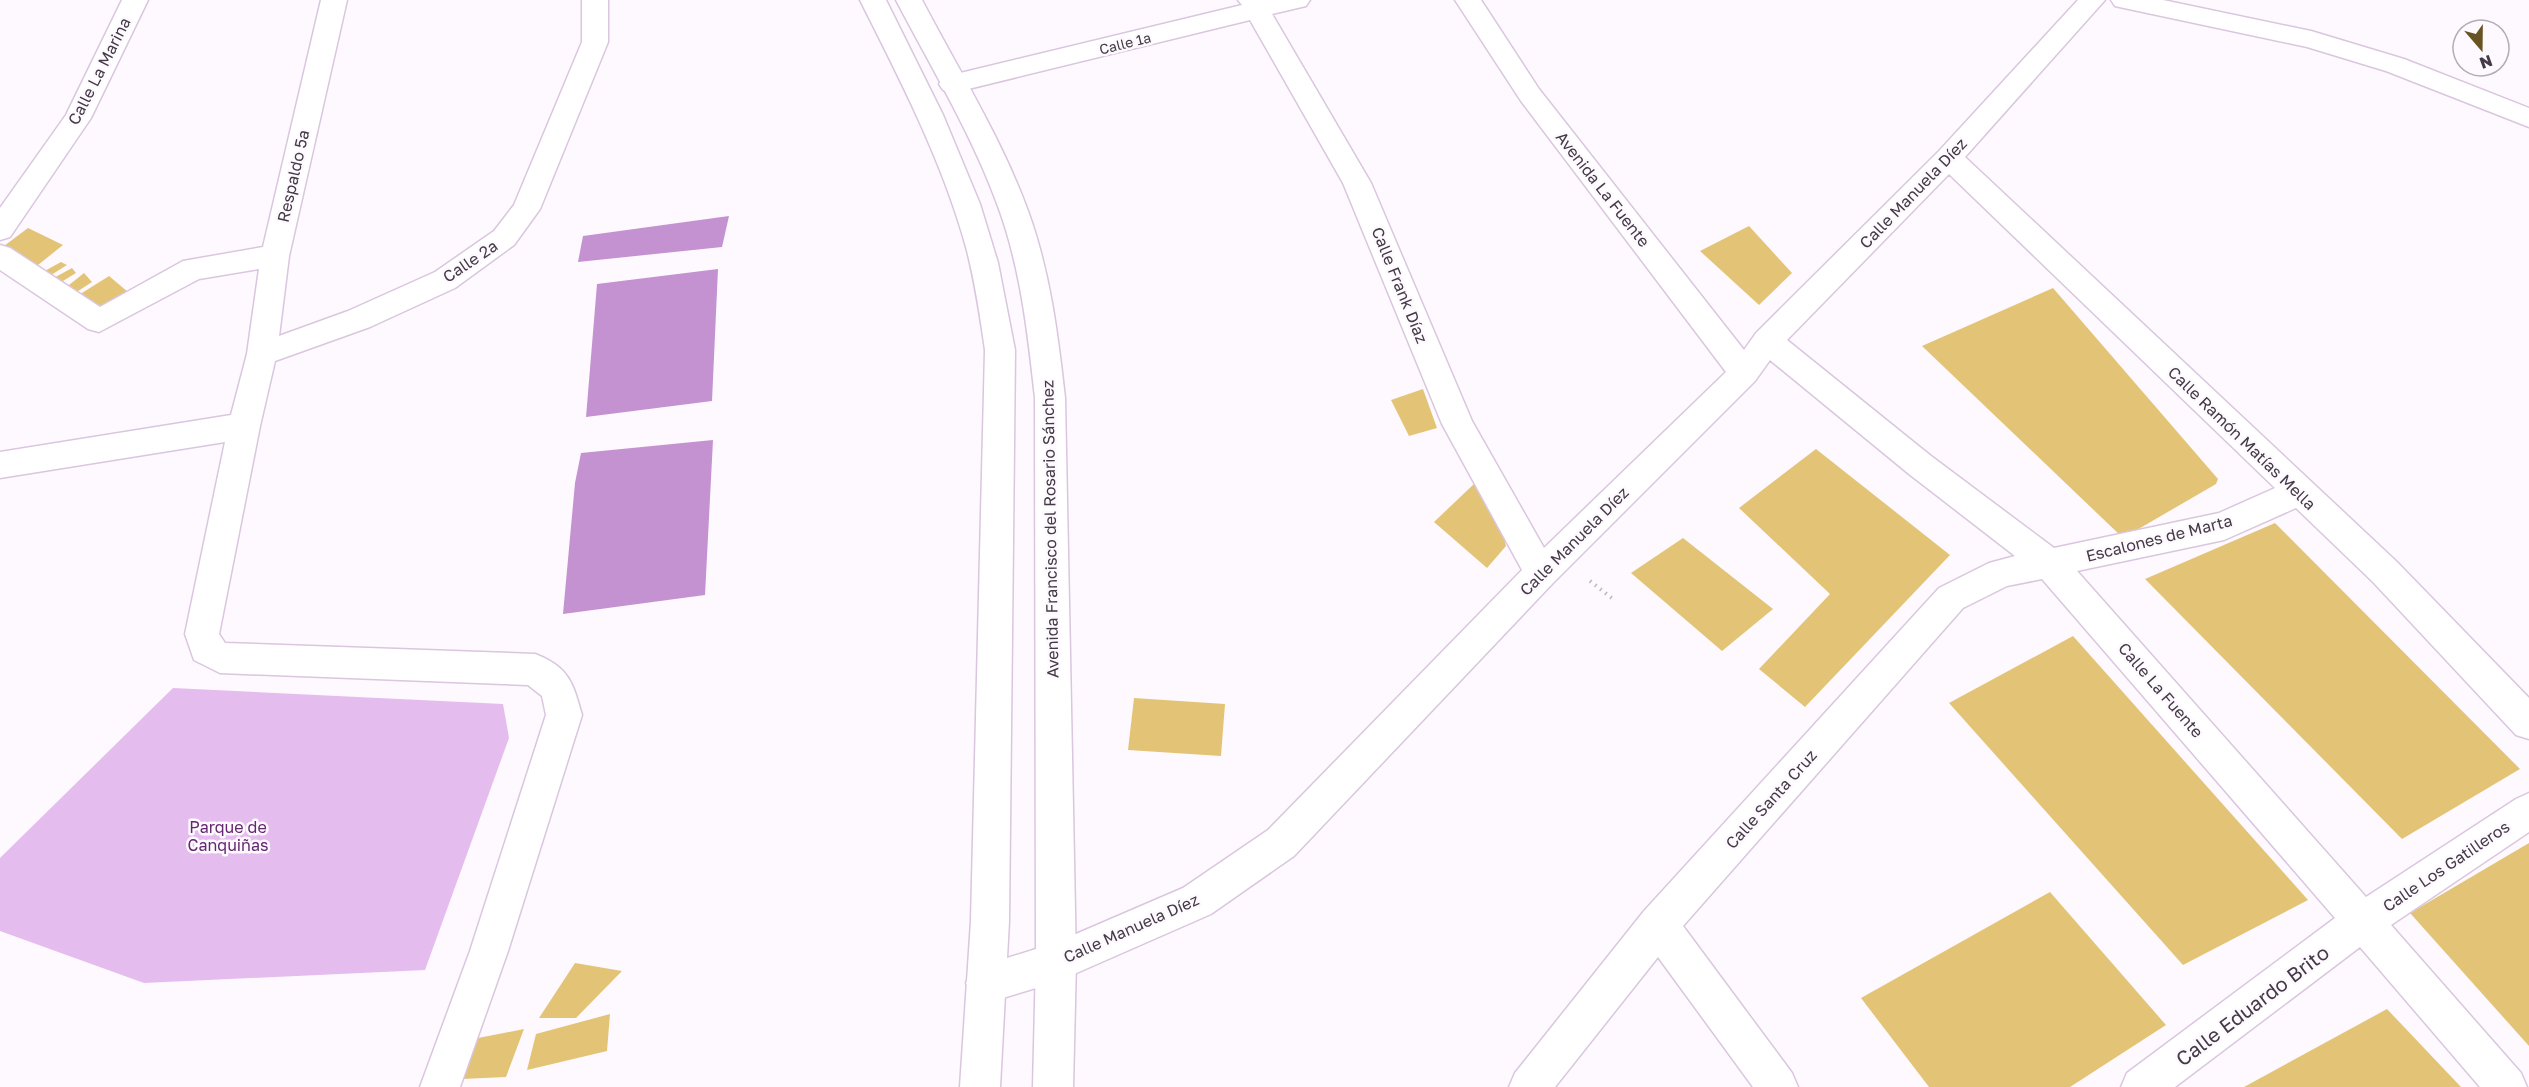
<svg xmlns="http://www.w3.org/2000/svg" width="2529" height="1087" viewBox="0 0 2529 1087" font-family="'Golos Text',sans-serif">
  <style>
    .green { fill: #e4bcee }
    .water { fill: #c492d0 }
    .building { fill: #e3c476 }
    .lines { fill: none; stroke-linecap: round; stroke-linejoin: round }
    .minor-casing { stroke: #dac6df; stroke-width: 3 }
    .major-casing { stroke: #dac6df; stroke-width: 3 }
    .path { stroke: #bbb5bc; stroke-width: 4; stroke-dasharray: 1.5 5; stroke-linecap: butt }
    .minor { fill: #fff; fill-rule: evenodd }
    .major { fill: #fff; fill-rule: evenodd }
    .labels { text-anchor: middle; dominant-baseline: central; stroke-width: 5; stroke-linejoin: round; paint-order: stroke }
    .far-street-label { font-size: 14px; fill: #423a44; stroke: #fdf9fe }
    .street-label { font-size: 16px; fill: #423a44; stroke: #fdf9fe }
    .park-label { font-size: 16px; fill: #632670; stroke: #fdf9fe }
    .near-street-label { font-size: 20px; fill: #423a44; stroke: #fdf9fe }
  </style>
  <rect width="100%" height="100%" fill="#fdf9fe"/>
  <!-- green -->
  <path class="green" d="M173,688L503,704L509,738L425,970L144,983L0,931V858Z"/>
  <!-- water -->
  <g class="water">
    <path d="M729,216L722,247L578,262L583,236Z"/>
    <path d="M718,269L712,401L586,417L597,284Z"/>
    <path d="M713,440L705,595L563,614L575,483L581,453Z"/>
  </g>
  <!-- building -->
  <g class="building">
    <path d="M1749,226L1792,273L1759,305L1700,251Z"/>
    <path d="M28,228L63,245L38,265L4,246Z"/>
    <path d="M61,262L67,265L48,277L41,273Z"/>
    <path d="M72,268L76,273L58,284L50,280Z"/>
    <path d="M84,273L92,282L75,293L64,289Z"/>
    <path d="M109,276L128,292L100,306L74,298Z"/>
    <path d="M2053,288L2218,479L2216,484L2123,538L1922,346Z"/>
    <path d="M1423,389L1437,428L1409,436L1391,400Z"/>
    <path d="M1816,449L1950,555L1805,707L1759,669L1830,594L1739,508Z"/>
    <path d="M1475,483L1503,534L1506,546L1487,568L1434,522Z"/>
    <path d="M2275,523L2520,769L2402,839L2145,579Z"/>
    <path d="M1683,538L1773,609L1722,651L1631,573Z"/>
    <path d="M2073,636L2308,900L2183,965L1949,703Z"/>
    <path d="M1134,698L1225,704L1221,756L1128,750Z"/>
    <path d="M2529,843V1046L2410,913Z"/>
    <path d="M2050,892L2166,1025L2070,1087H1929L1861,998Z"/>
    <path d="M575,963L622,971L576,1018H539Z"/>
    <path d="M2387,1009L2461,1087H2244Z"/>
    <path d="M610,1014L607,1051L527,1070L536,1034Z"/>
    <path d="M524,1029L506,1077L462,1079L478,1038Z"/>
  </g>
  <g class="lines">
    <!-- minor casing -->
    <g class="minor-casing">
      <g id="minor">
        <path d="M122,0H148L91,118L10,237L0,240V208L66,115Z"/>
        <path d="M321,0H347L289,256L279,336L348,311L435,272L494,231L514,205L582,42V0H608V42L540,209L514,245L455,288L370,327L275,361L260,426L219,634L225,643L535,654C569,667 573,683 582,715L508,951L460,1087H420L470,951L546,715L542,696L528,685L220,673L194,660L185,634L225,442L0,478V452L231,415L247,354L259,269L199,279L99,332L88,329L0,270V245L10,248L100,307L183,261L263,247Z"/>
        <path d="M1238,0H1310L1306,6L1272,14L1371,183L1472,421L1544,548L1726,372L1521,101L1455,0H1481L1539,89L1744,350L1756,333L1939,151L2078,0H2105L1965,157L2397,562L2529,698V739L2516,735L2373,582L2296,508L2224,540L2077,571L2366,897L2516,799L2529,793V832L2391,925L2521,1073L2527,1087H2480L2360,947L2175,1087H2121L2127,1073L2335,918L2042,579L2007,586L1963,608L1683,926L1792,1073L1798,1087H1753L1658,957L1555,1087H1509L1515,1073L1644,911L1939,588L1989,563L2015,556L1909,474L1770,360L1755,381L1553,583L1294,856L1211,914L1056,982L986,1003L972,997L966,983L972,969L1055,943L1183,888L1268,830L1522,570L1442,424L1343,183L1250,20L952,93L943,90L939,84L943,78L952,75L1242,5ZM1949,174L2275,488L2219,513L2054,548L1931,456L1787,340Z"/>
        <path d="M2111,0H2163L2311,31L2404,59L2529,108V127L2386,71L2307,47L2124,8L2115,6Z"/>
      </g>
    </g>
    <!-- major casing -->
    <g class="major-casing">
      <g id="major">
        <path d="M860,0H886L943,115L980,204L998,263L1015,350L1009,921L1000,1087H960L971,921L985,350C980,315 975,281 966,247C942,160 900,80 860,0Z"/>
        <path d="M896,0H922C958,69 1001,137 1028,211C1050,271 1058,335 1065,398L1076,962L1073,1087H1033L1036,962L1035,398C1028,335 1021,270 999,209C973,136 932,69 896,0Z"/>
      </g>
    </g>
    <!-- path -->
    <path class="path" d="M1590,581L1613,599"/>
    <!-- minor -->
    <use href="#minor" class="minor"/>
    <!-- major -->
    <use href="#major" class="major"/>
  </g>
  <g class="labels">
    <!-- far-street labels -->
    <g class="far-street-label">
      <text transform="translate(1125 43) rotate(-14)">Calle 1a</text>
    </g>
    <!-- street labels -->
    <g class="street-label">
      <text transform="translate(99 71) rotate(-63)">Calle La Marina</text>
      <text transform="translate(293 176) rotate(-77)">Respaldo 5a</text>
      <text transform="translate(1603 189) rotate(52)">Avenida La Fuente</text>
      <text transform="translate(1913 193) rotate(-46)">Calle Manuela Díez</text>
      <text transform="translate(470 261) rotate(-34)">Calle 2a</text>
      <text transform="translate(1400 285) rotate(68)">Calle Frank Díaz</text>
      <text transform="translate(2242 438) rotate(44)">Calle Ramón Matías Mella</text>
      <text transform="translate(1050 529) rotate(-91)">Avenida Francisco del Rosario Sánchez</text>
      <text transform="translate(2159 538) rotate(-14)">Escalones de Marta</text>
      <text transform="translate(1574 541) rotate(-45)">Calle Manuela Díez</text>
      <text transform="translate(2161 690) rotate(49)">Calle La Fuente</text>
      <text transform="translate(1771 799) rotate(-48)">Calle Santa Cruz</text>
      <text transform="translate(2446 866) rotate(-34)">Calle Los Gatilleros</text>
      <text transform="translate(1131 928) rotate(-24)">Calle Manuela Díez</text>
    </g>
    <!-- park labels -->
    <g class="park-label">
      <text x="228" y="827">Parque de<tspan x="228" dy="18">Canquiñas</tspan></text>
    </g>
    <!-- near-street labels -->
    <g class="near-street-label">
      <text transform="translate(2252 1005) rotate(-37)">Calle Eduardo Brito</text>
    </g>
  </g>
  <!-- north arrow -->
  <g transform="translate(2481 48) rotate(160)"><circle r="28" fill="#fdf9fe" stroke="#b2adb4" stroke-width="1.5"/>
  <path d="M0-4.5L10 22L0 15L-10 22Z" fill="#675422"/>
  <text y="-9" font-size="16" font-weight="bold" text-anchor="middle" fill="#423a44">N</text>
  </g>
</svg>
